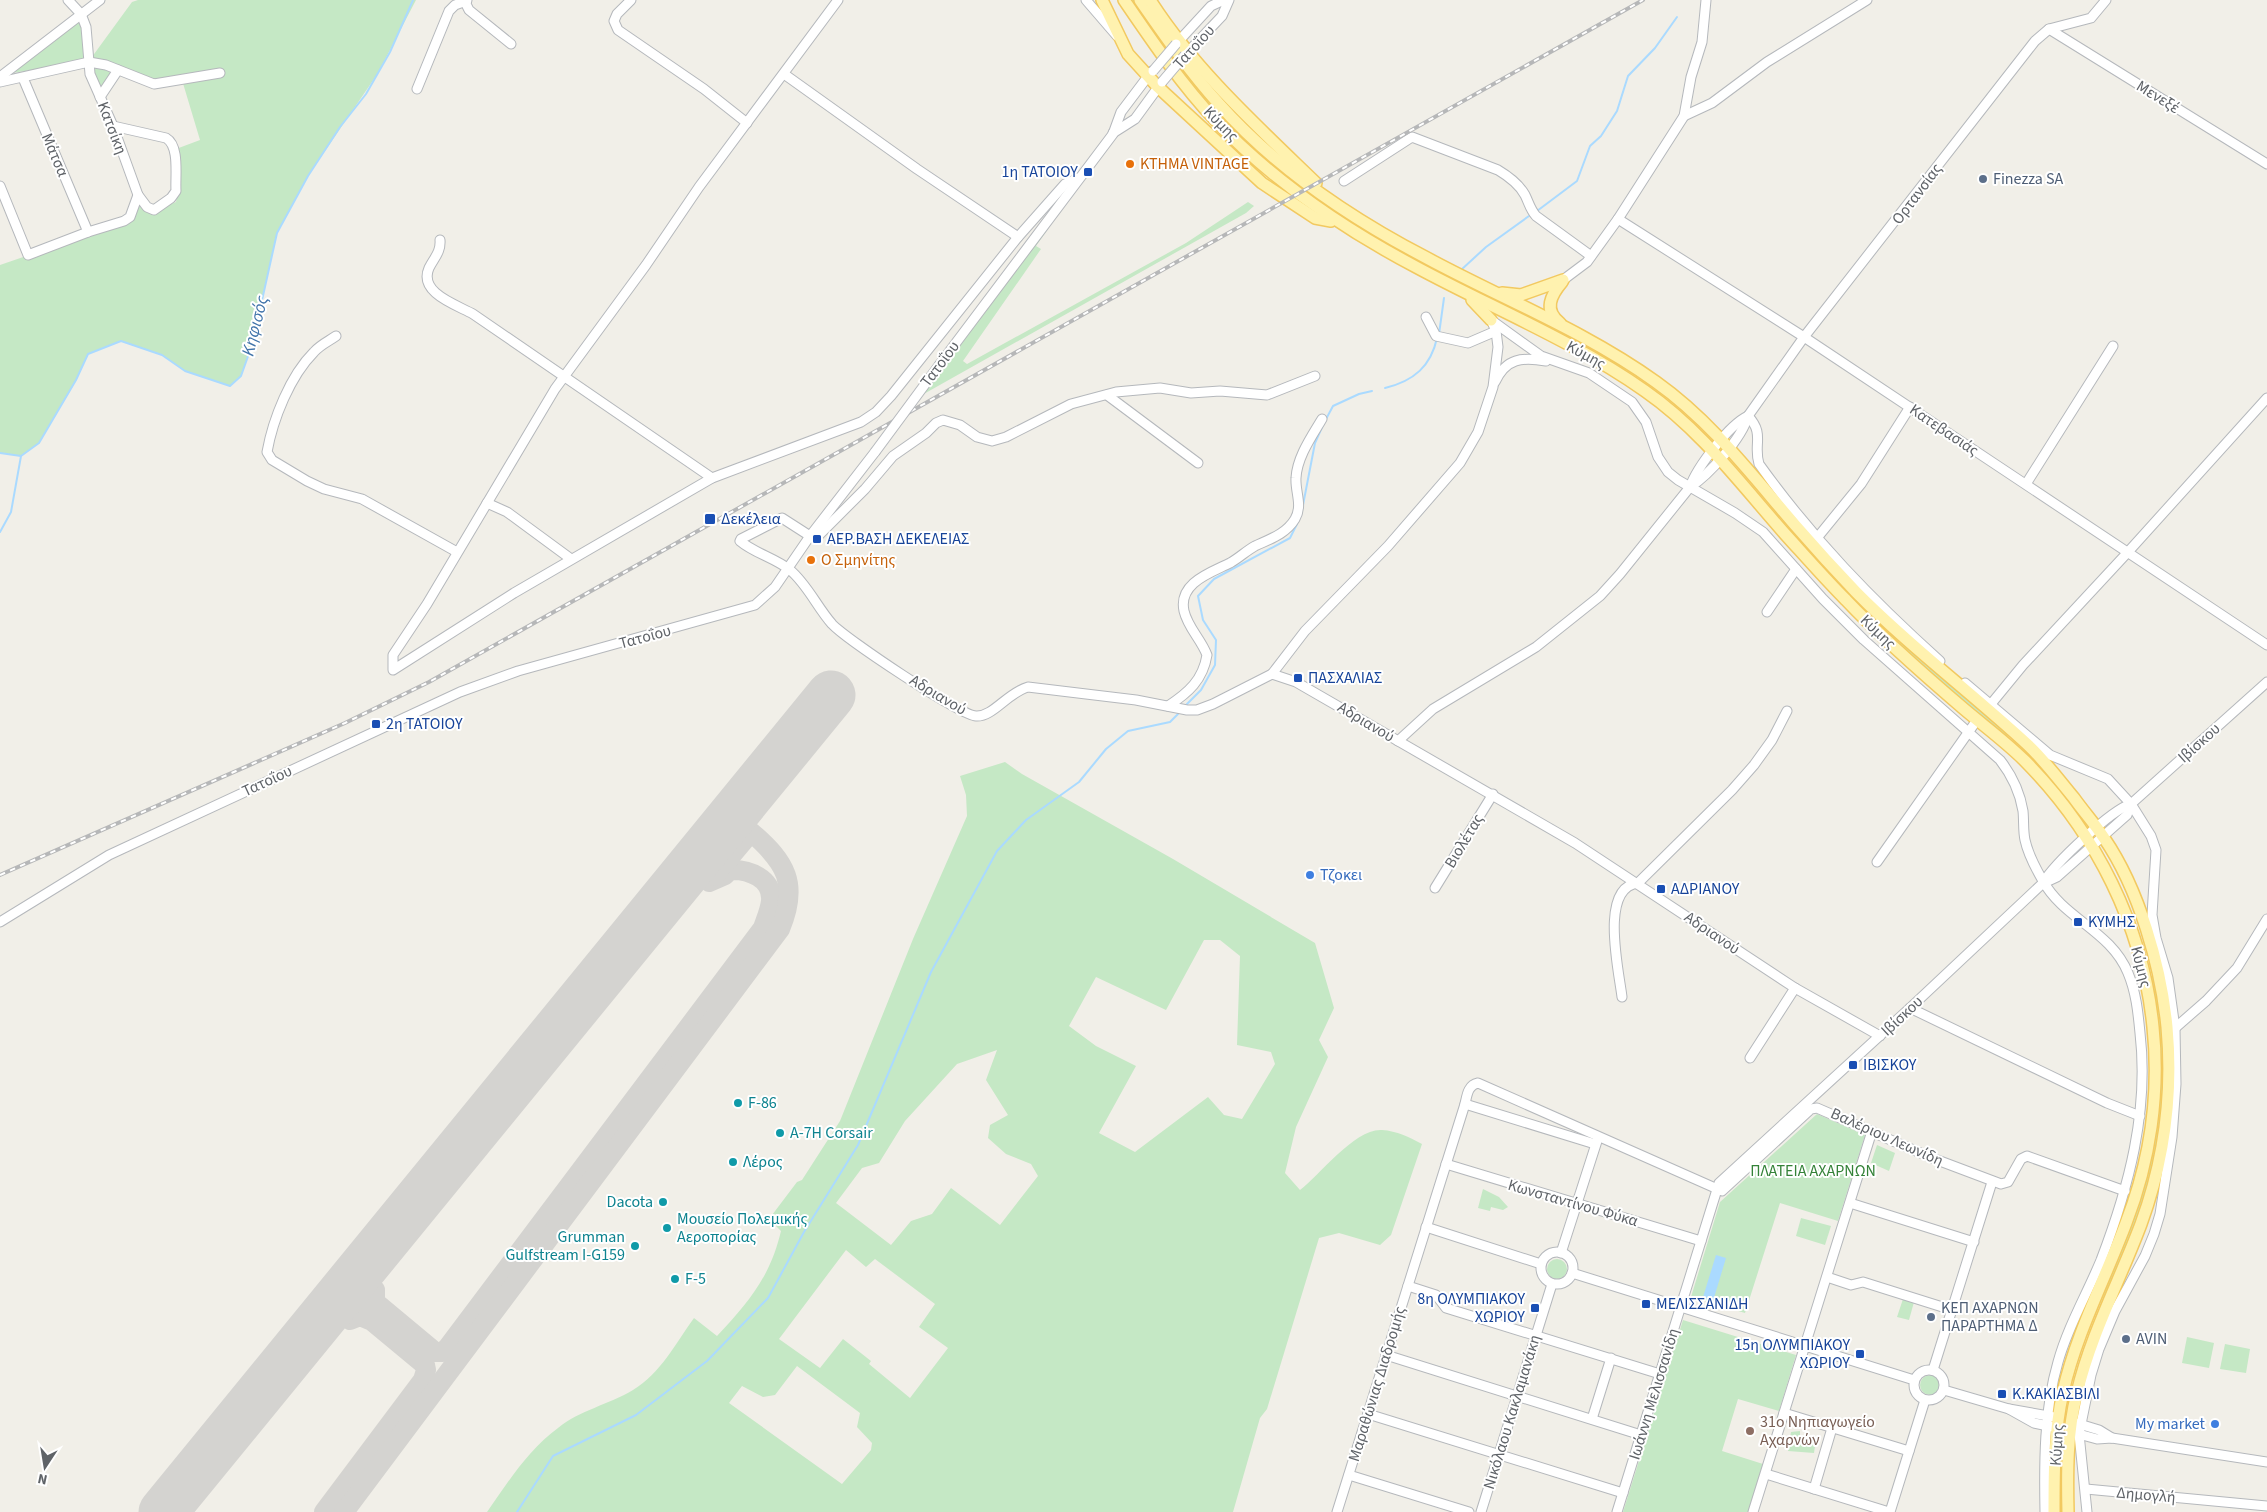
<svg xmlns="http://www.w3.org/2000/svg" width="2267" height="1512" viewBox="0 0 2267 1512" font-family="'Source Sans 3',sans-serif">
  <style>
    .green { fill: #c5e8c5; fill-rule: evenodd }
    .water { fill: #aadaff }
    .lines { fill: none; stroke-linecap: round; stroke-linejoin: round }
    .stream { stroke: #aadaff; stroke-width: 2 }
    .taxiway { stroke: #d4d3d0; stroke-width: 20 }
    .runway { stroke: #d4d3d0; stroke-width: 49 }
    .minor-casing { stroke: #b5b8bc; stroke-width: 11 }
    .major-casing { stroke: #f2c960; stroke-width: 14 }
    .minor { stroke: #fff; stroke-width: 9 }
    .major { stroke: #fff2af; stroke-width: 11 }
    .rail-casing { stroke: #b6b7b8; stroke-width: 4 }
    .rail { stroke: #fff; stroke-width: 2; stroke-dasharray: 5.5; stroke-linecap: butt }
    .minor-bridge-casing { stroke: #b5b8bc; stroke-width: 11; stroke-linecap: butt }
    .minor-bridge { stroke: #fff; stroke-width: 9 }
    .food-dot { fill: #e8710a; stroke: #fff; stroke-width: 2 }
    .transit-dot { fill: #1a4fb4; stroke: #fff; stroke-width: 2 }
    .service-dot { fill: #5c6f8a; stroke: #fff; stroke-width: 2 }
    .shop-dot { fill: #3f7fe0; stroke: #fff; stroke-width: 2 }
    .culture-dot { fill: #0f9aa8; stroke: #fff; stroke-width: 2 }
    .education-dot { fill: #8d6e63; stroke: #fff; stroke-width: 2 }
    .labels { text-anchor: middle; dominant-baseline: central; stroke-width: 4; stroke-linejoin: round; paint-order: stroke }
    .street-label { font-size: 16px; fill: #5f6368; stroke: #fff }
    .food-label { font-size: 16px; fill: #c56008; stroke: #fff; text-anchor: start }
    .transit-label { font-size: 16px; fill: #164399; stroke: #fff; text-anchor: start }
    .service-label { font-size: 16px; fill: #4e5e75; stroke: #fff; text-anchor: start }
    .shop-label { font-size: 16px; fill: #366cbe; stroke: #fff; text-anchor: start }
    .culture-label { font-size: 16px; fill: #0d838f; stroke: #fff; text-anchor: start }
    .park-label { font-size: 16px; fill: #348238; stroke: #fff }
    .education-label { font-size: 16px; fill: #785e54; stroke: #fff; text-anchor: start }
    .water-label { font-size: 18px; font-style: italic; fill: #4174aa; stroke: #fff }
  </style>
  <rect width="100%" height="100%" fill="#f1efe8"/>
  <!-- green -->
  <g class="green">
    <path d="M138,0H416L378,73L308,176L277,233L252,345L241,376L230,386L185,371L162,355L121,341L88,354L76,381L39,443L21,456L0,453V265L131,220L140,205L154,211L176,202L180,181L176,149L200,140L182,80L162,84L105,60L90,61L116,72L100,95L89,62L4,74L81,14L89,61L132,2Z"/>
    <path d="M1129,0H1135L1287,174L1627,368L1624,371C1572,344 1519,316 1467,289C1385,246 1303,202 1237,136C1196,95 1163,47 1129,0Z"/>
    <path d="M1248,202L1254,206L1246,213L922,395L1046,228L1048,229L1036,246L1041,249L963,361L967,364L1186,243Z"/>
    <path d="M1810,549L1927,665L2009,734L2005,738L1886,635L1807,552Z"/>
    <path d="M1005,762L1022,774L1173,859L1315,943L1334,1008L1319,1040L1328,1057L1296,1127L1285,1173L1300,1190C1320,1175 1355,1128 1382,1130C1397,1131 1409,1137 1422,1144L1391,1235L1380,1245L1339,1233L1319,1238L1267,1409L1260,1418L1233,1512H487C508,1482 528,1450 558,1428C580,1410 608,1405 633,1390C660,1374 676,1343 694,1318L717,1336C749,1302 770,1277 781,1231L769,1219L797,1182L802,1180L840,1121L913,939L967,816L966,795L960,776ZM1204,940H1220L1240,956L1237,1045L1271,1052L1275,1064L1242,1119L1224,1115L1208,1097L1135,1152L1099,1133L1136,1066L1096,1046L1069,1026L1096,977L1166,1010ZM997,1050L986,1080L1008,1115L990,1125L988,1138L1006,1154L1031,1164L1038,1176L1000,1225L951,1188L932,1214L911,1221L891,1245L836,1203L862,1168L879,1163L905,1121L957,1064ZM846,1250L866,1267L875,1259L935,1304L919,1327L948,1348L910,1398L869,1364L871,1361L843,1339L820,1368L779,1339ZM797,1366L860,1413L857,1427L872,1443L871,1450L842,1484L729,1403L742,1386L763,1397L775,1395Z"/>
    <path d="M2153,976C2167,1039 2168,1108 2153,1172C2141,1219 2119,1265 2101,1310L2099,1309L2153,1148L2149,977Z"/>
    <path d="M1817,1114L1865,1135L1838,1221L1780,1203L1745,1313L1691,1297L1720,1202Z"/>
    <path d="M1877,1145L1895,1153L1889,1171L1871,1163Z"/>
    <path d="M1483,1189L1499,1197L1508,1207L1503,1210L1491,1207L1490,1211L1478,1208Z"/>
    <path d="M1801,1218L1831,1226L1825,1245L1796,1236Z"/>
    <circle cx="1557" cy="1269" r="10"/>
    <path d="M1903,1299L1914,1302L1909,1320L1897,1317Z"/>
    <path d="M1683,1320L1796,1355L1779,1411L1738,1399L1722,1451L1763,1464L1748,1512H1623Z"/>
    <path d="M2187,1337L2214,1343L2209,1368L2182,1363Z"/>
    <path d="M2225,1344L2250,1349L2246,1373L2220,1369Z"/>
    <circle cx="1930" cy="1385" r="10"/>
    <path d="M1800,1431V1439H1816L1814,1453L1788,1451L1791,1432Z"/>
  </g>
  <!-- water -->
  <path class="water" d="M1716,1255L1726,1258L1713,1301L1703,1297Z"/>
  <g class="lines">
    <!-- stream -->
    <g class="stream">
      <path d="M1537,211L1577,181L1590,146L1601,136L1617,111L1628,76L1655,48L1677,17"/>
      <path d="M1461,270L1486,247L1529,216"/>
      <path d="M1439,334L1444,298"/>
      <path d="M1385,388C1414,381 1431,366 1437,338"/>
      <path d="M1325,421L1333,406L1359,394L1372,391"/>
      <path d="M0,453L21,456L39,443L76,380L88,354L121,341L162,355L185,371L230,386L241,376L252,345L277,233L308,176L340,127L366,94L390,52L413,0"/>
      <path d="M1303,505L1315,443L1323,425"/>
      <path d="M0,532L11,512L21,456"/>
      <path d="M1187,704L1201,690L1215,665L1216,640L1203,620L1198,596L1214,579L1290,538L1297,524"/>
      <path d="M517,1512L553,1456L636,1415L707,1361L768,1298L804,1232L858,1145L931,972L997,851L1026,820L1079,782L1106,749L1128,731L1170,722L1178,714"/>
    </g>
    <!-- taxiway -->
    <g class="taxiway">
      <path d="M324,1512L423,1380L426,1370L425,1365L372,1321L360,1316L350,1320L375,1290V1302L435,1352H443L448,1347L763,928C766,919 770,910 771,901C773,878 748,869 730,870L725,875L709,882"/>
      <path d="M344,1512L780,929C799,884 786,862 751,832L714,876"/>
    </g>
    <!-- runway -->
    <path class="runway" d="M163,1512L831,695"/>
    <!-- minor casing -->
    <g class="minor-casing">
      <g id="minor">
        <path d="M68,0L81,14L86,27L90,74L113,126L138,195"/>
        <path d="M467,0L466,4L469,10L511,44"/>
        <path d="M631,0L617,14L614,21L618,30L704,89L747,123"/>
        <path d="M838,0L699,187L646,265L555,389L427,604L393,655V670L514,593L712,478L861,422L876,412L891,396L1018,237L1065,184L1079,178"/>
        <path d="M1086,0L1117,36"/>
        <path d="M2049,29L2267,164"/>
        <path d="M1176,44L1211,6L1224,0"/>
        <path d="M1185,55L1222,16L1229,0"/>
        <path d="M784,74L917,169L1018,237"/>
        <path d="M0,77L100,0"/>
        <path d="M23,78L88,232"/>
        <path d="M0,82L89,62L106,65L154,84L220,73"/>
        <path d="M417,89L449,11L455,5L466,1"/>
        <path d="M100,97L118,70"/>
        <path d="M1684,116L1712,103L1767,62L1867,0"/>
        <path d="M1113,133L1135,119L1162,82"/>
        <path d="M1344,181L1412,137L1498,170C1508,176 1519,184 1525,195C1529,203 1530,209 1536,216L1591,256"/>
        <path d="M0,186L28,255L88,232L124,221L130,217L138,195L147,207L154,210L171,198L176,191C175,176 180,146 166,138L113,126"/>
        <path d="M1618,219L1804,337L2267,645"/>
        <path d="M440,240C441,252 434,258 429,268C418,293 457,305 473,314L712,478"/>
        <path d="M1563,280L1587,262L1618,219L1684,116L1691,77L1702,42L1706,0"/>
        <path d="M1426,317L1436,336L1468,343L1496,331"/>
        <path d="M1491,320L1541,356L1589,373L1632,402L1646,422L1658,457L1668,472L1678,480L1735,513L1763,532L1823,599L1864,640L2000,760C2011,774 2020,793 2023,811C2024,821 2023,831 2025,840C2028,854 2036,869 2043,881C2064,919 2111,931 2128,973C2136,992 2138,1012 2140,1033C2149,1111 2129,1187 2101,1260C2087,1294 2068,1326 2058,1362C2044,1410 2044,1462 2045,1512"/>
        <path d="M336,336C329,341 320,345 314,352C290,376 273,419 267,452L272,460L307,481L324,489L362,499L457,552"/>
        <path d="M940,364L1113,134L1121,112L1152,71"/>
        <path d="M1315,376L1267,395L1220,391L1191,393L1160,388L1116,392L1071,404L1006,437L992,441L977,437L960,425L943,420L936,423L926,433L893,456L865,489L818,536L814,538L810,536L782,518L741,539L740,541C754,553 775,558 790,570C807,584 817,607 832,624C846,639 959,715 976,716C993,717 1007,693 1028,687L1136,700L1187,710H1197L1213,704L1272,674L1296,682L1575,843L1795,988L1880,1036"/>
        <path d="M1495,382C1506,358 1522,357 1546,361"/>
        <path d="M1107,395L1198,463"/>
        <path d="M1748,416C1765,434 1753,444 1759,464C1812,538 1872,600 1940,661"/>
        <path d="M2026,484L2113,346"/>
        <path d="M1690,487C1697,467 1729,425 1748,416"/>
        <path d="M487,503L507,512L571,559"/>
        <path d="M1817,538L1861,484L1910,407"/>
        <path d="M1767,612L1796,569"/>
        <path d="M1272,674L1305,631L1388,546L1460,463L1478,432L1493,387L1498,347L1496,331L1491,320"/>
        <path d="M1965,683L2050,755L2108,779L2131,804L2151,836L2156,850L2152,915L2156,938L2168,978L2175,1028L2176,1084L2172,1137L2160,1214L2154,1234L2145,1256L2115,1311L2099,1349L2091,1375L2079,1434L2087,1512"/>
        <path d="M1991,704L2023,665L2128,552L2267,398"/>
        <path d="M1168,706C1188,693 1203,680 1207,655C1201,639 1188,628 1184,611C1178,583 1210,573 1230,563C1239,558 1246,551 1255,546C1270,539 1286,534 1295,519C1303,505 1295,492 1296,478C1297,457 1312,436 1322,419"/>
        <path d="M1398,741L1433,709L1536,647L1600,596L1620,574L1690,487C1709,475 1742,438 1748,416L1804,337L2035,41L2049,29L2091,18L2106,0"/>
        <path d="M1877,862L1977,720"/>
        <path d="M2044,883L2057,877L2127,815L2131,804"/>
        <path d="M1435,888L1493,794"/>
        <path d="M0,922L109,855L460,692L518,671L755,605L775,587L810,536L875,452"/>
        <path d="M1622,997C1619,971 1599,887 1638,883L1732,790L1754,765L1772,740L1787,711"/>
        <path d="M1910,1008L2107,1103L2140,1116"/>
        <path d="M2175,1028L2206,1001L2237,968L2267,919"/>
        <path d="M1750,1058L1795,988"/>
        <path d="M1465,1104L1595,1144"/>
        <path d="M1446,1164L1701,1241"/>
        <path d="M1850,1203L1974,1242"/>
        <path d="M1426,1227L1541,1264"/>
        <circle cx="1557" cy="1268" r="16"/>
        <path d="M1561,1253L1597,1141"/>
        <path d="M1572,1273L1914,1380"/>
        <path d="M1827,1277L1851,1285L1863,1282L1952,1310"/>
        <path d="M1408,1286L1436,1295L1446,1308L1660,1374"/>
        <path d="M1386,1355L1641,1435"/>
        <circle cx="1929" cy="1385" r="15"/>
        <path d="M1933,1370L1992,1182"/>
        <path d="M1944,1390L2009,1409L2054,1417"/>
        <path d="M2009,1409L2034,1423L2053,1427"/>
        <path d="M1784,1413L1909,1451"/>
        <path d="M1368,1414L1623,1493"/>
        <path d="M1592,1419L1611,1358"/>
        <path d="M2076,1423L2099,1430L2112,1438"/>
        <path d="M2075,1433L2097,1439L2112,1438L2267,1462"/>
        <path d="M1766,1474L1889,1512"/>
        <path d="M1349,1475L1469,1512"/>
        <path d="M1814,1489L1832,1428"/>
        <path d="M2086,1489L2267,1506"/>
        <path d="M1337,1512L1465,1104C1467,1095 1468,1085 1478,1083L1722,1191L1811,1109L1817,1108L1932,1158L2001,1184L2008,1182L2021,1159L2027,1156L2125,1191"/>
        <path d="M1481,1512L1552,1284"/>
        <path d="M1617,1512L1719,1183L1910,1008L2043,883C2054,864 2111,810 2131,804L2267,682"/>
        <path d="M1753,1512L1872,1131"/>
        <path d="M1890,1512L1925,1400"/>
      </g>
    </g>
    <!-- major casing -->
    <g class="major-casing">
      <g id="major">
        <path d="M1102,0L1128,54L1158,87L1262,183L1315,218L1331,221"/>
        <path d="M1124,0C1152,41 1181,84 1215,120C1273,181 1342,228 1416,267C1492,308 1574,341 1645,391C1701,430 1740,483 1785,534C1805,556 1825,579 1846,600C1883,639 1923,674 1964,709C1984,726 2006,742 2025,761C2096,833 2143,926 2153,1027C2160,1093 2150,1161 2126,1223C2105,1279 2076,1334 2063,1392C2054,1432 2054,1472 2054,1512"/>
        <path d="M1140,0C1165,36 1190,72 1219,104C1277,169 1350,218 1427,258C1503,299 1585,331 1656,382C1711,421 1751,474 1795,525C1815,548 1835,570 1856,592C1910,647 1972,693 2028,745C2045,761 2059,780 2074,798C2084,812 2095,824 2104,838C2139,889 2161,966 2167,1027C2173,1093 2164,1161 2141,1224C2120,1280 2091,1334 2077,1393C2067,1432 2067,1472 2068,1512"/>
        <path d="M1150,0C1194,69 1257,126 1316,183"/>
        <path d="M1502,293L1521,295L1563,280"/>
        <path d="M1472,300L1491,320"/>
        <path d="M1560,323C1543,310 1551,295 1562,282"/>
      </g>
    </g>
    <!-- minor -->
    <use href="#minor" class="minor"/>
    <!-- major -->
    <use href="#major" class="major"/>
    <!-- rail casing -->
    <g class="rail-casing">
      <path id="rail" d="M0,875L345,723L429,682L1643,0"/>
    </g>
    <!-- rail -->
    <use href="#rail" class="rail"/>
    <!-- minor-bridge casing -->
    <g class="minor-bridge-casing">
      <g id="minor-bridge">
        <path d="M1153,71L1176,44"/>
        <path d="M1162,82L1185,55"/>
        <path d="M875,452L940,364"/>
      </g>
    </g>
    <!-- minor-bridge -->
    <use href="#minor-bridge" class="minor-bridge"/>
  </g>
  <!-- markers -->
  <g class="food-dot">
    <circle cx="1130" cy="164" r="5"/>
    <circle cx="811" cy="560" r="5"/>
  </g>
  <g class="transit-dot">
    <rect x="1083" y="167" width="10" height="10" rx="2.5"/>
    <rect x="704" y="513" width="12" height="12" rx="2.5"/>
    <rect x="812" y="534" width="10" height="10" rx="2.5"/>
    <rect x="1293" y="673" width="10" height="10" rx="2.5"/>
    <rect x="371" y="719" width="10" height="10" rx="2.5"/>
    <rect x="1656" y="884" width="10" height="10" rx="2.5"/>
    <rect x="2073" y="917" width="10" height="10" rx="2.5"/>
    <rect x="1848" y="1060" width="10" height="10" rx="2.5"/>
    <rect x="1641" y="1299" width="10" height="10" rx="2.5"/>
    <rect x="1530" y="1303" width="10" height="10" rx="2.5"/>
    <rect x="1855" y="1349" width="10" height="10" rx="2.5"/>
    <rect x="1997" y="1389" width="10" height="10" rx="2.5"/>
  </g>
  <g class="service-dot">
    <circle cx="1983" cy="179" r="5"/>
    <circle cx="1931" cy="1317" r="5"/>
    <circle cx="2126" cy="1339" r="5"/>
  </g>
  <g class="shop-dot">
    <circle cx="1310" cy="875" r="5"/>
    <circle cx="2215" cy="1424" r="5"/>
  </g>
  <g class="culture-dot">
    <circle cx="738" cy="1103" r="5"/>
    <circle cx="780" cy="1133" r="5"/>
    <circle cx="733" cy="1162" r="5"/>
    <circle cx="663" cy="1202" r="5"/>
    <circle cx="667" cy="1228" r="5"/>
    <circle cx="635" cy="1246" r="5"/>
    <circle cx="675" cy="1279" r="5"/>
  </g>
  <circle class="education-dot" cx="1750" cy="1431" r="5"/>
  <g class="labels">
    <!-- street labels -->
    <g class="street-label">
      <text transform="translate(1194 47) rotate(-48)">Τατοΐου</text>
      <text transform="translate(2158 97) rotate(32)">Μενεξέ</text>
      <text transform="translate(1221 124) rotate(46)">Κύμης</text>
      <text transform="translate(112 128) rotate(69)">Κατσίκη</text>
      <text transform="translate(55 155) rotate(67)">Μάτσα</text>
      <text transform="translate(1917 194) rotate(-53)">Ορτανσίας</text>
      <text transform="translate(1586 355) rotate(29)">Κύμης</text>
      <text transform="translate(940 364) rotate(-53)">Τατοΐου</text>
      <text transform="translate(1944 430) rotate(34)">Κατεβασιάς</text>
      <text transform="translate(1878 632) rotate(44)">Κύμης</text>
      <text transform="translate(645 637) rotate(-15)">Τατοΐου</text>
      <text transform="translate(938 695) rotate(31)">Αδριανού</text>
      <text transform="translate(1366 722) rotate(31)">Αδριανού</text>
      <text transform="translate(2199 743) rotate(-42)">Ιβίσκου</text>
      <text transform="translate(267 781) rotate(-25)">Τατοΐου</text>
      <text transform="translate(1464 841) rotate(-59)">Βιολέτας</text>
      <text transform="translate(1712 933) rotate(34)">Αδριανού</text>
      <text transform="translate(2141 967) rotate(76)">Κύμης</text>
      <text transform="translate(1902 1016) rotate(-43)">Ιβίσκου</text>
      <text transform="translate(1887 1137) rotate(24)">Βαλέριου Λεωνίδη</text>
      <text transform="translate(1573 1203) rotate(16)">Κωνσταντίνου Φύκα</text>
      <text transform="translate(1377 1384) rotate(-73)">Μαραθώνιας Διαδρομής</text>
      <text transform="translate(1654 1394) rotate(-73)">Ιωάννη Μελισσανίδη</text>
      <text transform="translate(1512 1412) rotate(-73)">Νικόλαου Κακλαμανάκη</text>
      <text transform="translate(2057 1445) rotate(-86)">Κύμης</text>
      <text transform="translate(2146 1495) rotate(5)">Δημογλή</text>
    </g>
    <!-- food labels -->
    <g class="food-label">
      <text x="1140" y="164">KTHMA VINTAGE</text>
      <text x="821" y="560">Ο Σμηνίτης</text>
    </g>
    <!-- transit labels -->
    <g class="transit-label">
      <text x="1078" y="172" text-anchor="end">1η ΤΑΤΟΙΟΥ</text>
      <text x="721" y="519">Δεκέλεια</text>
      <text x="827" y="539">ΑΕΡ.ΒΑΣΗ ΔΕΚΕΛΕΙΑΣ</text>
      <text x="1308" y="678">ΠΑΣΧΑΛΙΑΣ</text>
      <text x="386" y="724">2η ΤΑΤΟΙΟΥ</text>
      <text x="1671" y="889">ΑΔΡΙΑΝΟΥ</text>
      <text x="2088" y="922">ΚΥΜΗΣ</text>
      <text x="1863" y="1065">ΙΒΙΣΚΟΥ</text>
      <text x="1525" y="1299" text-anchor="end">8η ΟΛΥΜΠΙΑΚΟΥ<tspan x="1525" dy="18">ΧΩΡΙΟΥ</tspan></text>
      <text x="1656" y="1304">ΜΕΛΙΣΣΑΝΙΔΗ</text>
      <text x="1850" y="1345" text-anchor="end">15η ΟΛΥΜΠΙΑΚΟΥ<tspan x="1850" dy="18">ΧΩΡΙΟΥ</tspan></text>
      <text x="2012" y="1394">Κ.ΚΑΚΙΑΣΒΙΛΙ</text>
    </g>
    <!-- service labels -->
    <g class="service-label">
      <text x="1993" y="179">Finezza SA</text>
      <text x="1941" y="1308">ΚΕΠ ΑΧΑΡΝΩΝ<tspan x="1941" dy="18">ΠΑΡΑΡΤΗΜΑ Δ</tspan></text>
      <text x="2136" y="1339">AVIN</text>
    </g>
    <!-- shop labels -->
    <g class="shop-label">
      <text x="1320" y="875">Τζοκει</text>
      <text x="2205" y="1424" text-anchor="end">My market</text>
    </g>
    <!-- culture labels -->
    <g class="culture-label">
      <text x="748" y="1103">F-86</text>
      <text x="790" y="1133">A-7H Corsair</text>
      <text x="743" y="1162">Λέρος</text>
      <text x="653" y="1202" text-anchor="end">Dacota</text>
      <text x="677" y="1219">Μουσείο Πολεμικής<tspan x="677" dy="18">Αεροπορίας</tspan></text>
      <text x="625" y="1237" text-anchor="end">Grumman<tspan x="625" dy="18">Gulfstream I-G159</tspan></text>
      <text x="685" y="1279">F-5</text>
    </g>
    <!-- park labels -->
    <g class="park-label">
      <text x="1813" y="1171">ΠΛΑΤΕΙΑ ΑΧΑΡΝΩΝ</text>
    </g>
    <!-- education labels -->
    <g class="education-label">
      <text x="1760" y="1422">31ο Νηπιαγωγείο<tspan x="1760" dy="18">Αχαρνών</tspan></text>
    </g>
    <!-- water labels -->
    <g class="water-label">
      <text transform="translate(255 326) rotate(-76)">Κηφισός</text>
    </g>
  </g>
  <!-- north arrow -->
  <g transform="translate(45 1467) rotate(192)" stroke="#ffffff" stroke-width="4" paint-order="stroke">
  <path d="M0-4L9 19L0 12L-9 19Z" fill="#5f6368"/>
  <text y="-8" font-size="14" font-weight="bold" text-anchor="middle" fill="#5f6368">N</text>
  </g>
</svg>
